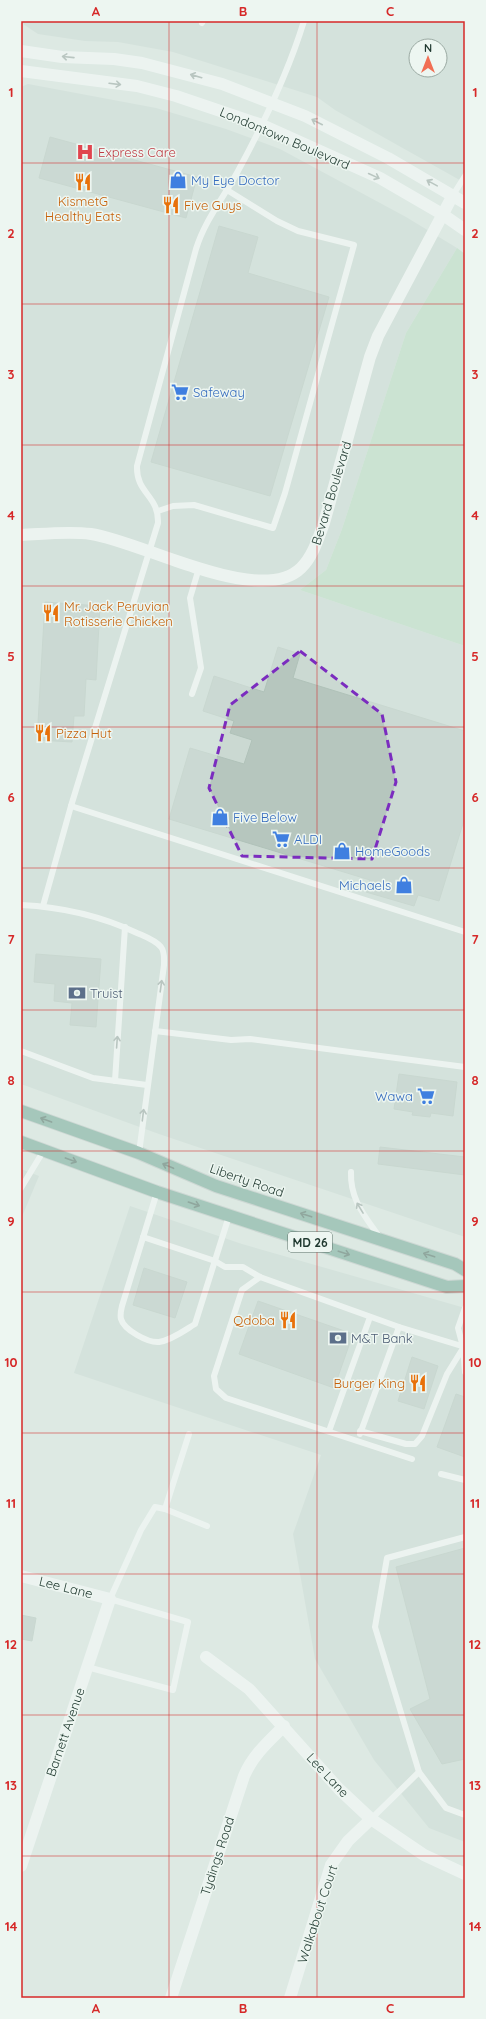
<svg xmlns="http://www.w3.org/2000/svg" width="486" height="2019" viewBox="0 0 486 2019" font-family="Quicksand,sans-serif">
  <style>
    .built { fill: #cbd9d2; fill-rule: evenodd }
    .green { fill: #b6dbbd }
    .building { fill: #b6c6be; stroke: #b0c2b9 }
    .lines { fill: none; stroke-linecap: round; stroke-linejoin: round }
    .primary-casing { stroke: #bcc3c1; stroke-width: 14 }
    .service { stroke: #fff; stroke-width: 6 }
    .minor { stroke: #fff; stroke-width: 12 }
    .tertiary { stroke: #fff; stroke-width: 12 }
    .primary { stroke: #629e8a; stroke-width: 12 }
    .oneway { stroke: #8f9c97 }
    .oneway2 { stroke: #33574a }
    .marked { fill: none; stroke: #7b2cbf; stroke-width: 3; stroke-dasharray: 8 5; stroke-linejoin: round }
    .grid { fill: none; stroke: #d62828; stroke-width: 1; stroke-opacity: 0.55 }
    .labels { text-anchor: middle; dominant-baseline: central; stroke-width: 3; stroke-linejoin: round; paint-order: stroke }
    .shield { fill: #edf6f1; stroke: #5d7169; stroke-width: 1 }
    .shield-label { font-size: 12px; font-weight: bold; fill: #1f382f }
    .street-label { font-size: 13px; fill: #1f382f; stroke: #edf6f1 }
    .health-label { font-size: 13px; fill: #be3a42; stroke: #edf6f1; text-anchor: start }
    .shop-label { font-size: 13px; fill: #366cbe; stroke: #edf6f1; text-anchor: start }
    .food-label { font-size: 13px; fill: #c56008; stroke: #edf6f1; text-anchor: start }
    .service-label { font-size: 13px; fill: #4e5e75; stroke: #edf6f1; text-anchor: start }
    .neatline { fill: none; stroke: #d62828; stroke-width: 1.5 }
    .grid-label { font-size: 13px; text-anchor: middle; font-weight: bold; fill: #d62828 }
  </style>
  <rect width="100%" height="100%" fill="#dde9e3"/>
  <!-- built -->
  <g class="built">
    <path d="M24,21H465V183L335,110L317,97L173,52L118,42L85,41L38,34L23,24ZM416,46H440V70H416Z"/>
    <path d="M28,84L156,108L226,129L280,149L406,217L457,248L406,333L342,529L326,570L300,590L465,646V1237L159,1134L21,1084V87Z"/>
    <path d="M21,1169L39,1176L21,1219Z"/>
    <path d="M130,1206L242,1244L465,1308V1842L429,1828L374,1760L315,1659L293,1534L321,1455L74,1373Z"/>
  </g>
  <!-- green -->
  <path class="green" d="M457,248L465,254V646L300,590L326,570L342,529L406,333Z"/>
  <!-- building -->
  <g class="building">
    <path d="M50,137L197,177L186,218L39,178Z"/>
    <path d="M219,226L258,237L248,273L329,297L270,496L151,462Z"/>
    <path d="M45,602L100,606L96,680L86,679L84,716H74L72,742L37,740Z"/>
    <path d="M278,647L300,654L293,678L465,731V817L439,901L418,895L414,906L366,892L370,880L169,819L190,748L244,764L252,740L230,733L234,721L203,711L214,676L264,692Z"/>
    <path d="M36,954L101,959L96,1027L70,1025L72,1003L54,1001L55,984L34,982Z"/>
    <path d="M399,1074L457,1082L453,1116L431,1113L430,1117L412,1115L413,1112L394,1109Z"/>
    <path d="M380,1147L465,1157V1175L378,1164Z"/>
    <path d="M144,1268L187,1282L175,1318L133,1305Z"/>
    <path d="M258,1301L353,1334L334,1388L239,1354Z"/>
    <path d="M412,1357L438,1366L424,1409L398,1401Z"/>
    <path d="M456,1394L465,1397V1457L437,1447Z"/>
    <path d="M465,1548V1759L442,1764L410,1709L430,1699L396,1567Z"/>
    <path d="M21,1615L36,1618L32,1641L21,1639Z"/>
  </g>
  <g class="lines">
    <!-- primary casing -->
    <g class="primary-casing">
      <g id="primary">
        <path d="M21,1111L139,1153L216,1186L455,1264L465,1270"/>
        <path d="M21,1142L157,1192L447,1287L465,1286"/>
      </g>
    </g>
    <!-- service -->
    <g class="service">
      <path d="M202,23L203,21"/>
      <path d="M453,195L465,176"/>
      <path d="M158,511L173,506L194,505L273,528L285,493L354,245L298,231L277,221L227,190"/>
      <path d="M192,694L201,668L190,598L199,568"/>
      <path d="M71,806L465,932"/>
      <path d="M21,905C62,907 101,916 137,933C146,937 155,940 161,947C165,952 164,959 164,965L139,1153"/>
      <path d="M43,906L71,806L158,523C159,495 136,494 137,466L196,249C205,220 224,197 238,171C264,123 288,73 304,21"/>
      <path d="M155,1031L231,1040L250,1039L465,1067"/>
      <path d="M21,1051L93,1078L147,1085"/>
      <path d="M115,1081L125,927"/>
      <path d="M351,1172C350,1200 365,1216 380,1238"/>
      <path d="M21,1188L44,1150"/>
      <path d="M157,1192L122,1306C121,1310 120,1315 121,1319C124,1330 148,1343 159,1342C172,1340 185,1330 195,1324L229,1216"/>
      <path d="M143,1237L215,1261L225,1267H243L260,1277L399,1327L465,1347"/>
      <path d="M260,1277L242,1290L214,1376L216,1389L226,1398L412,1459"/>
      <path d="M465,1308L458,1328L463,1347L465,1372"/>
      <path d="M329,1431L370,1317"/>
      <path d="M360,1431L406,1444H415L422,1436L447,1374L465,1345"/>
      <path d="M360,1434L399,1327"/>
      <path d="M441,1474L465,1480"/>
      <path d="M165,1509L189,1434"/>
      <path d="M465,1537L387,1558L375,1627L419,1772L446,1808L465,1815"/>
      <path d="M87,1667L173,1690L188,1622L110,1599L141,1530L155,1507L165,1509L207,1526"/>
      <path d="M371,1819L419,1772"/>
    </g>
    <!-- minor -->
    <g class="minor">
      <path d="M21,535C44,534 68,531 91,534C141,541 260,608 301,568C313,556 318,539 324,523L370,357L378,336L453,195"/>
      <path d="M21,1576L110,1599L21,1866"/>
      <path d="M206,1657L249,1689L339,1789L371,1819L424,1855L465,1874"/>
      <path d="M171,1998L244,1776C253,1755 268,1742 284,1726"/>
      <path d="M290,1998L331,1865L348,1841L371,1819"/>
    </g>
    <!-- tertiary -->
    <g class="tertiary">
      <path d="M21,51L62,57L114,59L142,63L222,84L305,116L388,158L465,203"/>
      <path d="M21,71L137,86L176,96L262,125L380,178L442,214L465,230"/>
    </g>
    <!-- primary -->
    <use href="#primary" class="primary"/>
  </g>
  <!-- one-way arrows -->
  <defs><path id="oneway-shaft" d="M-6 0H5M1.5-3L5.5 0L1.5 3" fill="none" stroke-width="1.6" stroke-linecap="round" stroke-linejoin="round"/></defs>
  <g class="oneway">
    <use href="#oneway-shaft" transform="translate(68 57) rotate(-174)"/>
    <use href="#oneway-shaft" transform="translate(196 76) rotate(-164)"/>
    <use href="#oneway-shaft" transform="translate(115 84) rotate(7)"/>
    <use href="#oneway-shaft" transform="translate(317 122) rotate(-153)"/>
    <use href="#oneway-shaft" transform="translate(374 176) rotate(25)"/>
    <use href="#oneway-shaft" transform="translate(432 183) rotate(-151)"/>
    <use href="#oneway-shaft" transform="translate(161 986) rotate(-82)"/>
    <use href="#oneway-shaft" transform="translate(117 1042) rotate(-86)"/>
    <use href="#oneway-shaft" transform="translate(143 1115) rotate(-83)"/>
    <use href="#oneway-shaft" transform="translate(360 1208) rotate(-121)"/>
  </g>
  <g class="oneway2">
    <use href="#oneway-shaft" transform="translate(46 1120) rotate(-160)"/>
    <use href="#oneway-shaft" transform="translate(71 1160) rotate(20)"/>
    <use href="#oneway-shaft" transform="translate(168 1166) rotate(-157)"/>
    <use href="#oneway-shaft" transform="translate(194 1204) rotate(19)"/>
    <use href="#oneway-shaft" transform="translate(306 1215) rotate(-162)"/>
    <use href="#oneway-shaft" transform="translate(344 1253) rotate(18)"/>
    <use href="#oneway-shaft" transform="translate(429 1255) rotate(-162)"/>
  </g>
  <!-- marked area -->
  <path d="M0 0H486V2019H0ZM300,651L382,714L396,782L372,859L242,856L209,788L230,705Z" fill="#dde9e3" fill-opacity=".55" fill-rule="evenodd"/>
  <path class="marked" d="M300,651L382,714L396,782L372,859L242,856L209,788L230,705Z"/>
  <!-- grid -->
  <path class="grid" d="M169,21V1998M317,21V1998M21,163H465M21,304H465M21,445H465M21,586H465M21,727H465M21,868H465M21,1010H465M21,1151H465M21,1292H465M21,1433H465M21,1574H465M21,1715H465M21,1856H465"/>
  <!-- icons -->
  <defs>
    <g id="hospital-bare" transform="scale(1.38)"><path d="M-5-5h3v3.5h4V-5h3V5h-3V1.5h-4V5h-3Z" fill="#e0444e" stroke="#edf6f1" stroke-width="2.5" paint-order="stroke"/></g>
    <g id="shop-bare" transform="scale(1.38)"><path d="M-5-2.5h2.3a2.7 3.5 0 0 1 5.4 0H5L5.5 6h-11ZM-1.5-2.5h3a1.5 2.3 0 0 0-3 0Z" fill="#3f7fe0" stroke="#edf6f1" stroke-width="2.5" paint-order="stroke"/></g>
    <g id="restaurant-bare" transform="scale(1.38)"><path d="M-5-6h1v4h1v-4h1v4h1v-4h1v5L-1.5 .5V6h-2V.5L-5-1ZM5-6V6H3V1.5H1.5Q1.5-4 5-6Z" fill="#e8710a" stroke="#edf6f1" stroke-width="2.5" paint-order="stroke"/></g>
    <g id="supermarket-bare" transform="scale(1.38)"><path d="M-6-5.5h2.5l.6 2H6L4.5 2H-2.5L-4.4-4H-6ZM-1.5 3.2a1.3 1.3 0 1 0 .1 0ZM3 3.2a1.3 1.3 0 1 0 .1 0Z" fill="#3f7fe0" stroke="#edf6f1" stroke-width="2.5" paint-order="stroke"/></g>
    <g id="bank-bare" transform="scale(1.38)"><path d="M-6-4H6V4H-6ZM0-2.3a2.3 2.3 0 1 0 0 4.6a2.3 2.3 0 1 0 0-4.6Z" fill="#5c6f8a" stroke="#edf6f1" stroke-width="2.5" paint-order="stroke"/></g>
  </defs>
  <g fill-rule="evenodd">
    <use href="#hospital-bare" x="85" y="152"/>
    <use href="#shop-bare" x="178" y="180"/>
    <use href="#restaurant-bare" x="83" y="182"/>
    <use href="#restaurant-bare" x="171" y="205"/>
    <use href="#supermarket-bare" x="180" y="392"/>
    <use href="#restaurant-bare" x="51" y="613"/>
    <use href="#restaurant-bare" x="43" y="733"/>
    <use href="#shop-bare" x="220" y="817"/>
    <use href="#supermarket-bare" x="281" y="839"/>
    <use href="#shop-bare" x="342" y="851"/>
    <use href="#shop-bare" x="404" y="885"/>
    <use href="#bank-bare" x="77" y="993"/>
    <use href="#supermarket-bare" x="426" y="1096"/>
    <use href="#restaurant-bare" x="288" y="1320"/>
    <use href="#bank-bare" x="338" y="1338"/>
    <use href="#restaurant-bare" x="418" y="1383"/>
  </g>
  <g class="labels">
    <!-- shield labels -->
    <rect class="shield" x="288" y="1232" width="44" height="20" rx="3"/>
    <g class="shield-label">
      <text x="310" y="1242">MD 26</text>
    </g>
    <!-- street labels -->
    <g class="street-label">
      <text transform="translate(285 138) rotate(23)">Londontown Boulevard</text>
      <text transform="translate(331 493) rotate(-73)">Bevard Boulevard</text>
      <text transform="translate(247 1180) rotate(19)">Liberty Road</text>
      <text transform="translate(66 1587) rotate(14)">Lee Lane</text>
      <text transform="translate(65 1732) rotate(-71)">Barnett Avenue</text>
      <text transform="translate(328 1775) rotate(47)">Lee Lane</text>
      <text transform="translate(217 1856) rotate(-72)">Tydings Road</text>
      <text transform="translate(317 1914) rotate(-72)">Walkabout Court</text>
    </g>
    <!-- health labels -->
    <g class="health-label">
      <text x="98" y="152">Express Care</text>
    </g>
    <!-- shop labels -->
    <g class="shop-label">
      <text x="191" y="180">My Eye Doctor</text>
      <text x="193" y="392">Safeway</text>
      <text x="233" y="817">Five Below</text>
      <text x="294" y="839">ALDI</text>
      <text x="355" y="851">HomeGoods</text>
      <text x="391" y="885" text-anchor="end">Michaels</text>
      <text x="413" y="1096" text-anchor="end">Wawa</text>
    </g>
    <!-- food labels -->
    <g class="food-label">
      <text x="83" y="201" text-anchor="middle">KismetG<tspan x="83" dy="15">Healthy Eats</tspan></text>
      <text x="184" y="205">Five Guys</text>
      <text x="64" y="606">Mr. Jack Peruvian<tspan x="64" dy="15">Rotisserie Chicken</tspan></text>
      <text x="56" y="733">Pizza Hut</text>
      <text x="275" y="1320" text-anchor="end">Qdoba</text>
      <text x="405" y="1383" text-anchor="end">Burger King</text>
    </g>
    <!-- service labels -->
    <g class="service-label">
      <text x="90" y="993">Truist</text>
      <text x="351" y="1338">M&amp;T Bank</text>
    </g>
  </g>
  <!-- border -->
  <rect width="486" height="2019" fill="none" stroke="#edf6f1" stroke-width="44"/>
  <!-- north arrow -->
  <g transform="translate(428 58)"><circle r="19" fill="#edf6f1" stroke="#9baaa3"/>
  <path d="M0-3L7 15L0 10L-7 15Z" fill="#f16e53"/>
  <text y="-6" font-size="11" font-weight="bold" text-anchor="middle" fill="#1f382f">N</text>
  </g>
  <rect x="22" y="22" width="442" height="1975" class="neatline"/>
  <g class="grid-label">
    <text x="96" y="16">A</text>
    <text x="243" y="16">B</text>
    <text x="390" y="16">C</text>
    <text x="11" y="97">1</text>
    <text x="475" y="97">1</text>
    <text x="11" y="238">2</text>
    <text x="475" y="238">2</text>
    <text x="11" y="379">3</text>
    <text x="475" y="379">3</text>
    <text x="11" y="520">4</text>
    <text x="475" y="520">4</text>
    <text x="11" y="661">5</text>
    <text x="475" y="661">5</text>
    <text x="11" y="802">6</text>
    <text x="475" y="802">6</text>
    <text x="11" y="944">7</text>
    <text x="475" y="944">7</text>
    <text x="11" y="1085">8</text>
    <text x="475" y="1085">8</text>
    <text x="11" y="1226">9</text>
    <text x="475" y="1226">9</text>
    <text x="11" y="1367">10</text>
    <text x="475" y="1367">10</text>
    <text x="11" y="1508">11</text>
    <text x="475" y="1508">11</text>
    <text x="11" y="1649">12</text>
    <text x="475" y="1649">12</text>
    <text x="11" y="1790">13</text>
    <text x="475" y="1790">13</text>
    <text x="11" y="1931">14</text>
    <text x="475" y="1931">14</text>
    <text x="96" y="2013">A</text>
    <text x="243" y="2013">B</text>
    <text x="390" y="2013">C</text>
  </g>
</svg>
